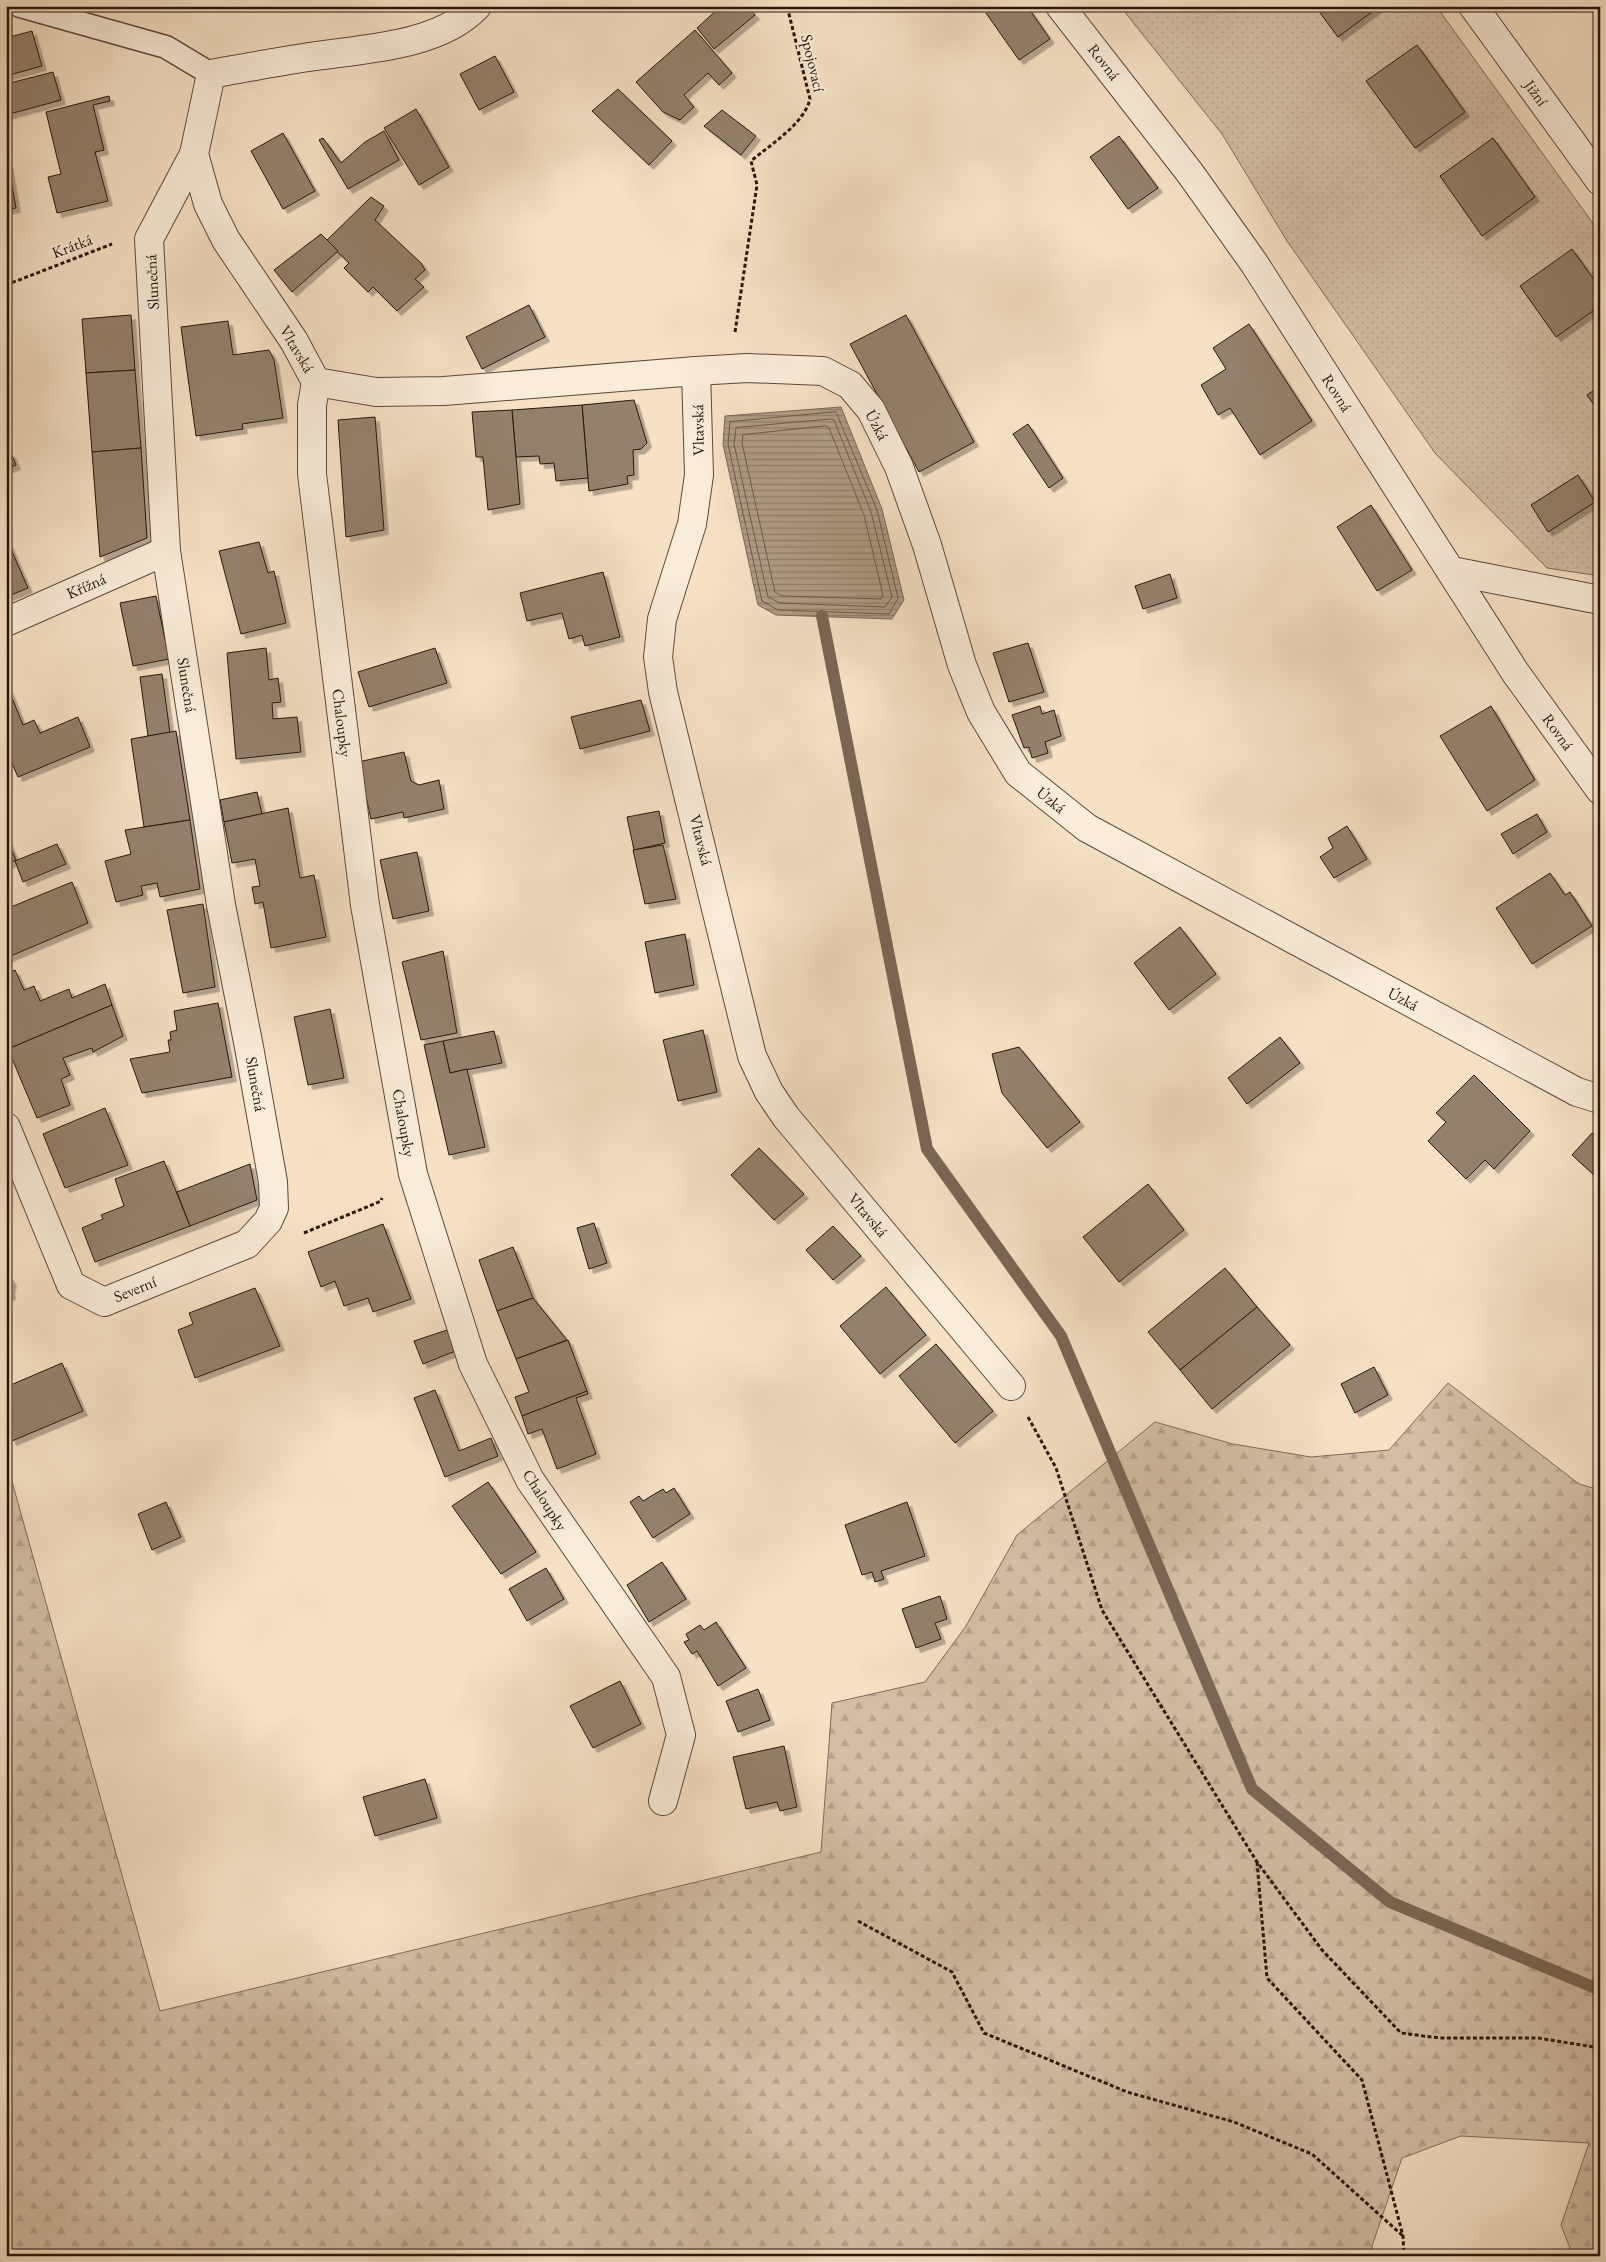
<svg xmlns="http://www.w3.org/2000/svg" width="1606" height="2262" viewBox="0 0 1606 2262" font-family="'EB Garamond',serif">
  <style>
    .forest { fill: url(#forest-firs); stroke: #7e6a58 }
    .garden { fill: url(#garden-dots); stroke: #7e6a58 }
    .water { fill: url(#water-rules); stroke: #7a6655 }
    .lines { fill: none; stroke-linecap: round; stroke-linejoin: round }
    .shore { stroke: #6c5948; stroke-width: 1 }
    .stream { stroke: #7a6655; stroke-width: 12 }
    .building { fill: #94806c; stroke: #29160b; filter: url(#shadow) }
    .service-casing { stroke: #5c493a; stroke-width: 25 }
    .minor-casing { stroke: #5c493a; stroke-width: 30 }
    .path { stroke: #29160b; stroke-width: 3; stroke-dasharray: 4 2.5; stroke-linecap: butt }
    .service { stroke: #f9ecd9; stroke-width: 22 }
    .minor { stroke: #f9ecd9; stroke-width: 28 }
    .labels { text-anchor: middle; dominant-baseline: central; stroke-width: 4; stroke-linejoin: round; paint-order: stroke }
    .street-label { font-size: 16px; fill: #29160b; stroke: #f9ecd9 }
  </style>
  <defs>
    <pattern id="forest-firs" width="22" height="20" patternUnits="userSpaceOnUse" patternTransform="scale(1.25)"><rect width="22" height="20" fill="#d3bea5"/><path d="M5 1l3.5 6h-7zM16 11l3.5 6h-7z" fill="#b5a38d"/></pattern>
    <pattern id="garden-dots" width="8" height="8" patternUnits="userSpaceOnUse" patternTransform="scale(1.25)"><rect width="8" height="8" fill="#d3bea5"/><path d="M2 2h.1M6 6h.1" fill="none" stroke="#b5a38d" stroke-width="1.8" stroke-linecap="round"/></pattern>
    <pattern id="water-rules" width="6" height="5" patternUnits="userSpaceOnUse" patternTransform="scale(1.25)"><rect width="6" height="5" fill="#b09c86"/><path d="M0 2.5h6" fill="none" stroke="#8f7e6c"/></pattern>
    <filter id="shadow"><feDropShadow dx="4.5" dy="4.5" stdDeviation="0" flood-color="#0004"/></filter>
  </defs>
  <rect width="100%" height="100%" fill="#f6e1c5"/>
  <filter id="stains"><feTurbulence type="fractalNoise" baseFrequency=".004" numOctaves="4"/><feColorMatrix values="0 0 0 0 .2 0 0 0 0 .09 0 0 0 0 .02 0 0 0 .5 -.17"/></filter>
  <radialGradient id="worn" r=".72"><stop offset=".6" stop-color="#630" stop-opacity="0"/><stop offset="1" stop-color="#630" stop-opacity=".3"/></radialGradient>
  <!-- forest -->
  <path class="forest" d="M1448,1383L1579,1484L1600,1490V2256H1573L1561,2225L1589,2143L1461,2136L1402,2158L1372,2246L1373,2256H6V1460L160,2011L821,1852L832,1703L925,1682L966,1626L1017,1535L1155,1422L1233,1444L1311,1457L1389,1450Z"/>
  <!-- garden -->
  <path class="garden" d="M1120,6H1436L1600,233V576L1547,568L1435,453L1287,241L1222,134Z"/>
  <!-- water -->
  <path class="water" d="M841,407L882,509L904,600L892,619L776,615L758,605L723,444L725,416Z"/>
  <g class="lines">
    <!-- shore -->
    <g class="shore">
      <path d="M836,412L877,510L898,598L889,614L778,610L762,601L728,444L730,422Z"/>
      <path d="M831,419L834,420L871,512L892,597L885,607L780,603L768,597L734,444L736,428Z"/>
      <path d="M826,426L829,428L864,515L883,595L881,599L782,596L775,592L742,443L743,435Z"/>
    </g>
    <!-- stream -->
    <path class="stream" d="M822,616L927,1149L1061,1336L1252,1789L1390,1902L1600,1990"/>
  </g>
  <!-- building -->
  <g class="building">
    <path d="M721,6H747L755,15L714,49L697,28Z"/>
    <path d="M981,6H1027L1050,39L1019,60Z"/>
    <path d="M1315,6H1380L1338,37Z"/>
    <path d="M695,30L732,73L719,85L708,73L684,95L694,107L680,120L663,112L636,82Z"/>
    <path d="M32,31L42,66L6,76V38Z"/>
    <path d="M1417,45L1465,112L1415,148L1366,81Z"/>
    <path d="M495,56L514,92L479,110L460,74Z"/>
    <path d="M53,72L61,100L6,115V84Z"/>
    <path d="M618,89L672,141L649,165L592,111Z"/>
    <path d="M109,96L110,101L93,105L104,150L95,152L108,201L57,213L48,177L61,174L46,112Z"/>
    <path d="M416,109L449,167L419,185L384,128Z"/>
    <path d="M722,110L756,136L741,155L704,126Z"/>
    <path d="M384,131L399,160L348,189L319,140L323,138L341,163L365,142Z"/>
    <path d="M283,133L315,191L283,209L251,151Z"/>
    <path d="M1119,136L1158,188L1128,209L1090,157Z"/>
    <path d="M1493,138L1535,197L1482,236L1440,176Z"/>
    <path d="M6,163H8L16,208L6,210Z"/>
    <path d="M371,197L384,206L375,220L421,263L425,270L415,279L424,287L397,311L373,287L368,292L344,268L349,263L326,241Z"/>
    <path d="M321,234L338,251L292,292L274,270Z"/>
    <path d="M1572,249L1600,288V306L1556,337L1520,286Z"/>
    <path d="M529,305L545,337L482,369L466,337Z"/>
    <path d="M131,315L135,370L86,373L82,319Z"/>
    <path d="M906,315L974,442L919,472L850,344Z"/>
    <path d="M228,321L233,355L269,350L274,360L283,418L242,424L243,429L196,436L181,327Z"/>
    <path d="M1249,324L1312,421L1260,455L1230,408L1218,415L1201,385L1226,369L1213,348Z"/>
    <path d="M135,370L141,448L92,452L86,373Z"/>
    <path d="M1600,386V413L1587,395Z"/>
    <path d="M634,400L647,443L641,449L633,450L634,475L627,476L628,484L589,491L582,405Z"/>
    <path d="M582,405L588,478L556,481L554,463L540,464L539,456L516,457L512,410Z"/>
    <path d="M512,410L520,504L488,510L483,457H476L472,412Z"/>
    <path d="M375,417L384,530L346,537L338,420Z"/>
    <path d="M1028,424L1063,478L1049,488L1013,434Z"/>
    <path d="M141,448L147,538L100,557L92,452Z"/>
    <path d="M11,453L16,465L6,469V455Z"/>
    <path d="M1578,475L1595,502L1548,532L1531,505Z"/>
    <path d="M1371,505L1412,570L1377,591L1337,527Z"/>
    <path d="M6,538L28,588L6,597Z"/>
    <path d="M259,542L268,573L274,571L286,623L241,634L219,551Z"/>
    <path d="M603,572L620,637L585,646L582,635L569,639L562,613L527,621L520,593Z"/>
    <path d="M1170,574L1177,598L1143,609L1135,586Z"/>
    <path d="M156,596L169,659L133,666L120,603Z"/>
    <path d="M1028,643L1044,692L1009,702L993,653Z"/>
    <path d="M266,648L269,680L278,678L281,702L272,703L273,719L297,717L301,752L236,759L227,653Z"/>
    <path d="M435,648L447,683L369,707L358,672Z"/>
    <path d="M162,674L170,733L148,736L140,677Z"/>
    <path d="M6,683L23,725L34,720L40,733L78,717L90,747L18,777L6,750Z"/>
    <path d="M641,700L650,731L580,749L571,717Z"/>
    <path d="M1040,706L1042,714L1054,710L1061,736L1045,742L1048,753L1032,758L1029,747L1024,748L1012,715Z"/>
    <path d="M1491,706L1535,780L1487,811L1440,736Z"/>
    <path d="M176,731L190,820L144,827L131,739Z"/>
    <path d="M404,752L411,781L419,785L439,780L444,809L404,818L403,812L371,819L358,762Z"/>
    <path d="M257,792L262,814L224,822L220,800Z"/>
    <path d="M288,808L300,878L314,875L326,937L271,948L263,902L255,904L252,887L260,886L255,859L232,863L224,822Z"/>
    <path d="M659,811L665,843L634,850L627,817Z"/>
    <path d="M1537,814L1547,832L1513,854L1501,834Z"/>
    <path d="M190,820L200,889L160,897L157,883L141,886L143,895L116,902L105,861L131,854L125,830Z"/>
    <path d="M1347,826L1367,859L1334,878L1320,857L1333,848L1328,838Z"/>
    <path d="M6,837L16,860L6,865Z"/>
    <path d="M57,844L66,864L23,882L15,861Z"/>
    <path d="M663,845L676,899L645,904L633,850Z"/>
    <path d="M417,852L429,911L393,919L380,860Z"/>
    <path d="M1550,873L1565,895L1570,892L1592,926L1532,964L1496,908Z"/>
    <path d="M72,882L88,923L6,958V909Z"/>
    <path d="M203,904L215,987L183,993L167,910Z"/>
    <path d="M1180,927L1216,974L1169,1010L1134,963Z"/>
    <path d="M685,934L694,985L655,993L645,942Z"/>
    <path d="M443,951L457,1033L421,1040L402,962Z"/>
    <path d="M15,970L24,990L34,986L40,1001L69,989L72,998L105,984L112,1005L8,1049L6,1043V974Z"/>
    <path d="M218,1003L232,1077L142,1093L130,1059L170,1052L168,1040H171L170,1032L177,1030L174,1011Z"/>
    <path d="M112,1005L123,1036L93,1052L92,1048L63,1058L70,1075L61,1079L70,1105L37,1118L8,1049Z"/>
    <path d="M330,1009L344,1078L308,1085L294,1017Z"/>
    <path d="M703,1030L717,1092L678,1101L663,1040Z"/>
    <path d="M494,1031L502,1063L450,1073L443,1041Z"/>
    <path d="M1280,1037L1300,1063L1247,1104L1228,1078Z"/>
    <path d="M443,1041L450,1073L467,1069L485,1147L449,1155L424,1045Z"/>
    <path d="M1019,1047L1080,1122L1047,1148L1002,1093L992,1054Z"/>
    <path d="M1474,1075L1530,1131L1494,1169L1485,1160L1466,1179L1428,1141L1446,1122L1436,1113Z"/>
    <path d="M105,1108L128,1165L65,1188L43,1134Z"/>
    <path d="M1592,1133L1597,1137L1600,1134V1167L1593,1174L1572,1155Z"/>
    <path d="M759,1148L804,1194L774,1220L731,1175Z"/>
    <path d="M164,1161L190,1226L95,1262L82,1228L103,1219L101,1215L124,1206L115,1179Z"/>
    <path d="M250,1164L257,1200L190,1226L177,1192Z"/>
    <path d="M1148,1184L1184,1230L1119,1282L1083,1237Z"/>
    <path d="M594,1223L607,1263L589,1269L577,1228Z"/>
    <path d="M383,1224L411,1299L373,1312L368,1298L344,1306L335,1281L321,1287L308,1252Z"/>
    <path d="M833,1226L861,1256L833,1280L806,1250Z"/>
    <path d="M1600,1246V1256L1595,1251Z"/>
    <path d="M513,1247L533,1298L497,1311L479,1260Z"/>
    <path d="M1225,1268L1257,1307L1180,1370L1148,1332Z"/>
    <path d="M6,1272L12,1281L10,1290L11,1295L6,1297Z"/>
    <path d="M886,1287L926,1335L880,1374L840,1326Z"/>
    <path d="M255,1288L280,1346L195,1378L178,1330L193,1324L189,1313Z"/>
    <path d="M533,1298L567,1340L516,1359L497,1311Z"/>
    <path d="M1257,1307L1290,1345L1212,1409L1180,1370Z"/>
    <path d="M450,1329L458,1350L423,1364L414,1341Z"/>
    <path d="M568,1340L587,1391L522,1416L515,1397L529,1392L516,1359Z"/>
    <path d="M936,1344L993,1411L955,1443L899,1376Z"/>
    <path d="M62,1363L83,1411L12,1441L6,1427V1387Z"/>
    <path d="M1374,1367L1388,1395L1355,1413L1341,1384Z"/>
    <path d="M435,1390L459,1451L491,1438L498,1456L445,1477L414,1398Z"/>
    <path d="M587,1391L588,1394L576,1398L596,1454L557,1469L542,1429L528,1434L522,1416Z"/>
    <path d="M488,1482L536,1552L501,1574L452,1506Z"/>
    <path d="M674,1488L690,1514L653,1538L630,1502L639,1496L643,1501L663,1489L666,1493Z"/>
    <path d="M166,1502L181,1537L152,1550L138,1514Z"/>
    <path d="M907,1502L925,1556L881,1571L884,1579L875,1582L872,1572L862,1575L845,1525Z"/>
    <path d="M662,1562L686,1599L649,1622L627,1585Z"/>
    <path d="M546,1568L564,1599L527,1621L509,1589Z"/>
    <path d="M940,1596L947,1619L935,1623L941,1639L916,1648L902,1609Z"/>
    <path d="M716,1622L746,1668L718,1686L697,1651L692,1654L684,1642L689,1640L686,1634L700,1625L704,1630Z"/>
    <path d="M620,1681L641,1724L593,1748L570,1706Z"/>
    <path d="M758,1689L770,1720L738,1732L726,1701Z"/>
    <path d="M784,1746L797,1807L780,1811L777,1802L746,1809L733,1757Z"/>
    <path d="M425,1779L437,1818L375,1836L363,1797Z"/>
  </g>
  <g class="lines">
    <!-- service casing -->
    <g class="service-casing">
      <path id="service" d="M20,6L166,47L211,74"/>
    </g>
    <!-- minor casing -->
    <g class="minor-casing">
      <g id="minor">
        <path d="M477,6C439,47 361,49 309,57C276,62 244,68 211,74L194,154L208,204L226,240L294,341L316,382L376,392L444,391L696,371L699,475L692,524L662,619L658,657L663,692L752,1056L769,1092L786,1117L1011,1386"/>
        <path d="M1060,6L1190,173L1254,263L1515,672L1600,790"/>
        <path d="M1473,6L1600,181"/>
        <path d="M696,371L747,368L823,371L850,385L871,410L899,467L927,545L962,665L981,712L1018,773L1087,828L1577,1092L1600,1099"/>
        <path d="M316,382L312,405V474L365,905L413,1174L473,1364L530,1480L666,1677L681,1735L663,1801"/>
        <path d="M1452,571L1600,600"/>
        <path d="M6,622L166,551"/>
        <path d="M6,1127L71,1285L104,1302L247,1244L268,1221L274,1208L273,1182L249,1047L221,905L166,551L149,239L194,154"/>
      </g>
    </g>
    <!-- path -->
    <g class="path">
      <path d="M6,285L112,244"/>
      <path d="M735,332L757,185L751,161C770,145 804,124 810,99L787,6"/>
      <path d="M304,1233L381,1201L382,1198"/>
      <path d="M1028,1417L1056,1468L1102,1610L1257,1862L1322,1950L1401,2033L1439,2038H1538L1600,2048"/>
      <path d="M1257,1862L1267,1978L1362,2080L1403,2236L1404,2256"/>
      <path d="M858,1921L952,1972L984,2033L1127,2092L1234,2122L1312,2154L1403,2236"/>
    </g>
    <!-- service -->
    <use href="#service" class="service"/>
    <!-- minor -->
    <use href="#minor" class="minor"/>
  </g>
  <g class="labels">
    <!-- street labels -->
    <g class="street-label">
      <text transform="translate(1104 62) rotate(52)">Rovná</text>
      <text transform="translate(813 63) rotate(77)">Spojovací</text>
      <text transform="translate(1536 93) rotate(54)">Jižní</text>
      <text transform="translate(72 246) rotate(-21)">Krátká</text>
      <text transform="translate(152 282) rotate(-93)">Slunečná</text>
      <text transform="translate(297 349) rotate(59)">Vltavská</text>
      <text transform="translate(1337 393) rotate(57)">Rovná</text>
      <text transform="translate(877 425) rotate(62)">Úzká</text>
      <text transform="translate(698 430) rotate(-91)">Vltavská</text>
      <text transform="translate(86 586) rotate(-24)">Křížná</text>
      <text transform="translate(187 685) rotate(81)">Slunečná</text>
      <text transform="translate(342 723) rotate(83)">Chaloupky</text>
      <text transform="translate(1558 732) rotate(54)">Rovná</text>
      <text transform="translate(1051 800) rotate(39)">Úzká</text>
      <text transform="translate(701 840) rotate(76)">Vltavská</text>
      <text transform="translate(1403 999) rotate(28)">Úzká</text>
      <text transform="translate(256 1084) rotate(80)">Slunečná</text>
      <text transform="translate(404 1123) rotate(80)">Chaloupky</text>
      <text transform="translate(868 1215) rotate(50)">Vltavská</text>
      <text transform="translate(135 1289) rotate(-22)">Severní</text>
      <text transform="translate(545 1500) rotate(58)">Chaloupky</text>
    </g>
  </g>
  <!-- margin -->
  <rect width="1606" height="2262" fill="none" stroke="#f6e1c5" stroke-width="25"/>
  <rect x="8" y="8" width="1591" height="2247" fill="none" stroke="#29160b" stroke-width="2.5"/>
  <rect x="12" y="12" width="1581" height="2237" fill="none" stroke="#29160b"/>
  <rect width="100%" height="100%" filter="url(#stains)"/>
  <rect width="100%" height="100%" fill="url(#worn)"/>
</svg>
